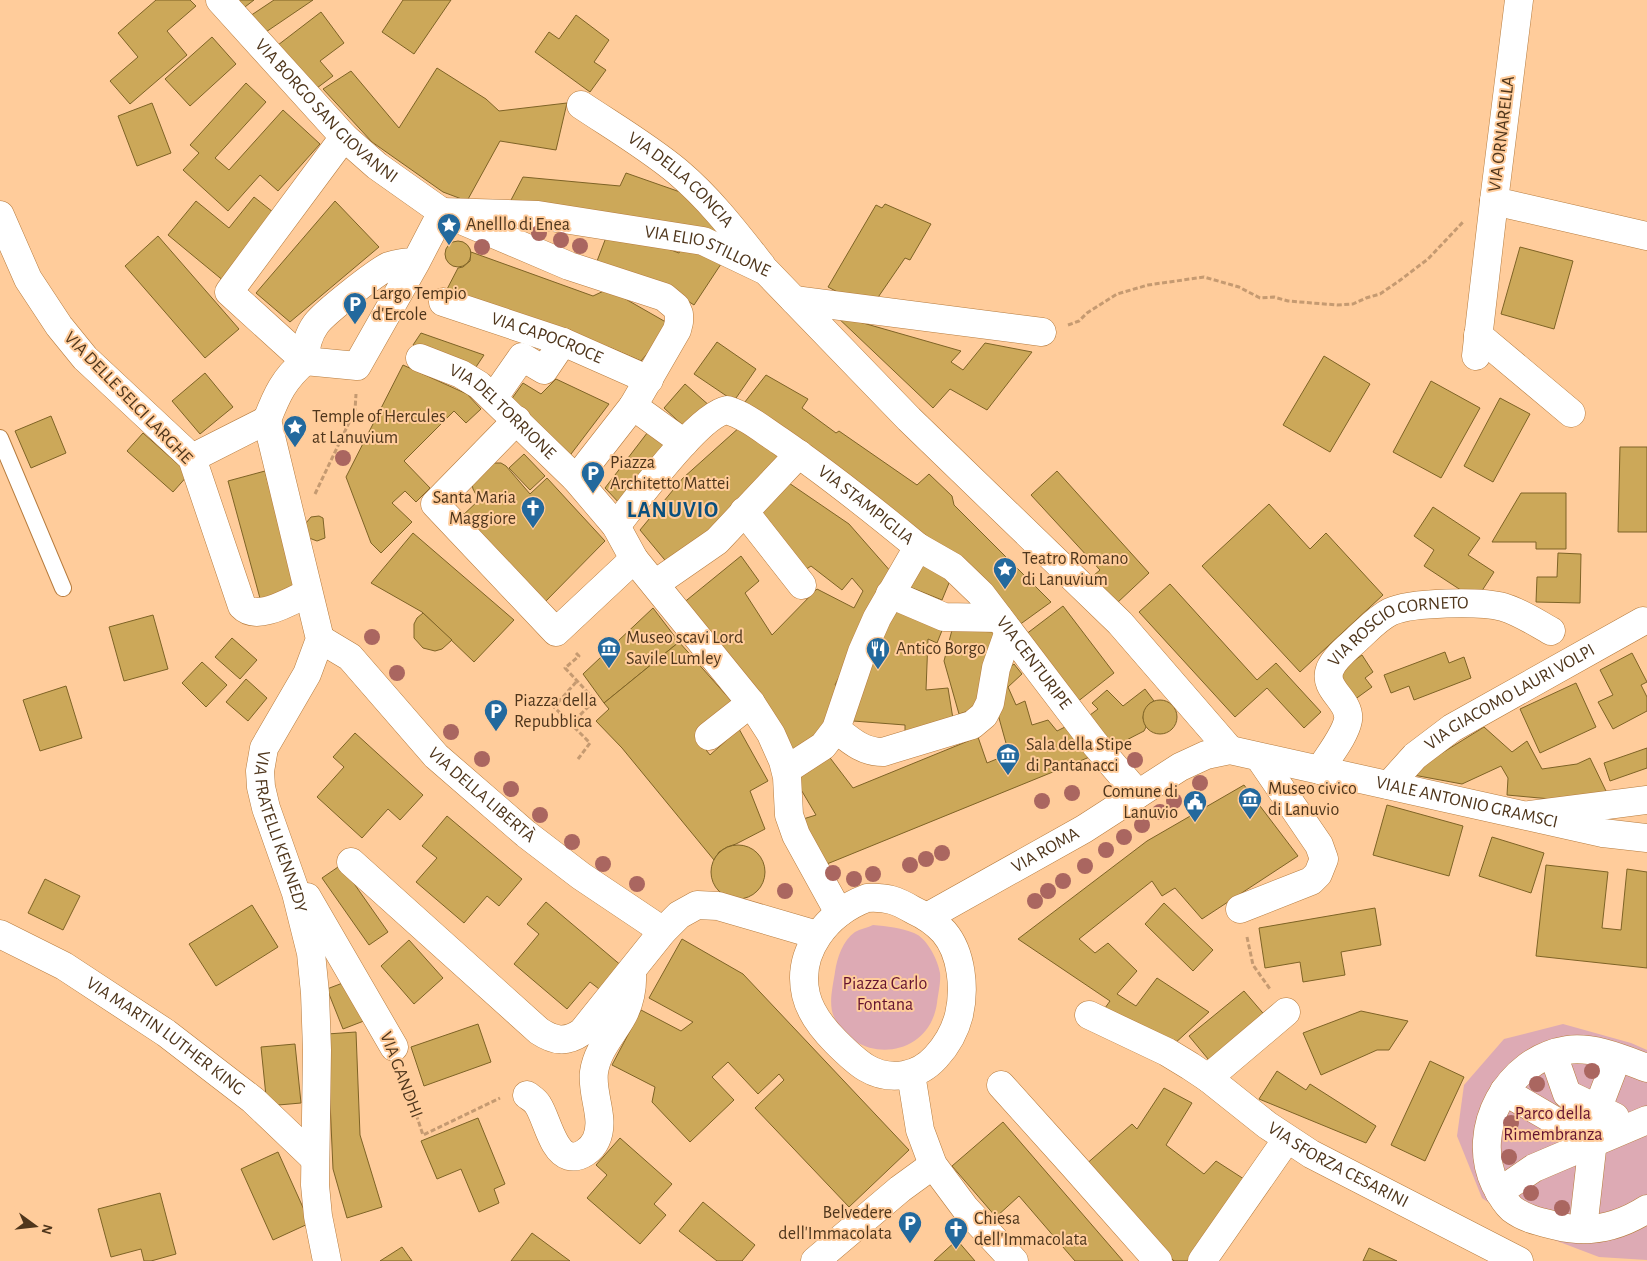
<svg xmlns="http://www.w3.org/2000/svg" width="1647" height="1261" viewBox="0 0 1647 1261" font-family="'Alegreya Sans',sans-serif">
  <style>
    .green { fill: #ddaab4 }
    .building { fill: #cca859; stroke: #7e6326 }
    .lines { fill: none; stroke-linecap: round; stroke-linejoin: round }
    .lane-casing { stroke: #b67b3d; stroke-width: 18 }
    .street-casing { stroke: #b67b3d; stroke-width: 29 }
    .secondary-casing { stroke: #b67b3d; stroke-width: 29 }
    .path { stroke: #c59a71; stroke-width: 3; stroke-dasharray: 5 2.5; stroke-linecap: butt }
    .lane { stroke: #fff; stroke-width: 16 }
    .street { stroke: #fff; stroke-width: 28 }
    .secondary { stroke: #fff; stroke-width: 28 }
    .tree { fill: #aa6660 }
    .labels { text-anchor: middle; dominant-baseline: central; stroke-width: 4; stroke-linejoin: round; paint-order: stroke }
    .street-label { font-size: 18px; fill: #4f361c; stroke: #ffcc9b }
    .poi-label { font-size: 18px; fill: #4f361c; stroke: #ffcc9b; text-anchor: start }
    .park-label { font-size: 18px; fill: #641330; stroke: #ffcc9b }
    .district-label { font-size: 22px; font-weight: bold; letter-spacing: 1px; fill: #094f7e; stroke: #ffcc9b }
  </style>
  <rect width="100%" height="100%" fill="#ffcc9b"/>
  <!-- green -->
  <g class="green">
    <path d="M873,925C887,926 901,928 914,933C927,938 938,960 940,973C941,982 938,994 937,1003C929,1060 856,1065 834,1017C828,1004 833,986 835,972C837,958 843,940 855,932C860,929 867,928 873,925Z"/>
    <path d="M1563,1024L1631,1043L1647,1050V1260L1599,1257L1528,1230L1482,1198L1457,1136L1464,1085L1504,1039Z"/>
  </g>
  <!-- building -->
  <g class="building">
    <path d="M156,0H190L196,6L167,31L187,55L130,104L110,81L138,57L118,33Z"/>
    <path d="M232,0H254L241,10Z"/>
    <path d="M274,0H313L260,36L247,18Z"/>
    <path d="M403,0H451L414,54L382,32Z"/>
    <path d="M321,12L344,43L320,61L333,76L313,91L278,45Z"/>
    <path d="M576,15L609,40L594,62L606,70L590,92L535,52L549,32L559,39Z"/>
    <path d="M212,37L236,64L190,106L165,79Z"/>
    <path d="M437,68L486,99L499,111L567,103L556,150L500,141L467,201L443,192L372,142L323,89L351,71L399,128Z"/>
    <path d="M246,83L266,102L215,158L229,170L283,110L320,144L278,191L260,175L228,211L183,170L199,153L190,145Z"/>
    <path d="M152,103L171,153L137,166L118,116Z"/>
    <path d="M626,173L683,193L722,236L510,202L523,177L620,186Z"/>
    <path d="M254,197L278,216L225,282L168,235L196,201L229,228Z"/>
    <path d="M335,201L379,247L290,322L256,293Z"/>
    <path d="M885,204L931,224L910,260L905,258L870,309L828,287L876,205L882,208Z"/>
    <path d="M610,227L679,253L685,240L723,261L694,305L661,284L594,269Z"/>
    <path d="M158,236L239,329L205,358L125,266Z"/>
    <circle cx="458" cy="254" r="13"/>
    <path d="M1520,247L1573,261L1554,329L1501,314Z"/>
    <path d="M471,252L593,296L608,289L671,325L641,361L611,348L444,295L458,268L463,267L470,261Z"/>
    <path d="M835,315L961,351L951,362L963,370L985,343L1032,352L987,410L950,389L933,408Z"/>
    <path d="M421,333L484,355L470,376L413,345Z"/>
    <path d="M717,342L756,369L734,401L694,374Z"/>
    <path d="M1324,356L1370,384L1330,452L1283,425Z"/>
    <path d="M403,365L467,394L481,409L466,423L454,411L404,461L430,488L416,502L405,491L392,503L412,522L381,553L371,543L346,477Z"/>
    <path d="M205,373L233,407L200,434L172,401Z"/>
    <path d="M766,375L808,399L802,408L836,433L839,431L917,485L929,474L952,496L954,505L1051,602L1015,628L741,407Z"/>
    <path d="M556,379L609,404L568,458L508,404L523,383L541,394Z"/>
    <path d="M1431,381L1480,408L1441,478L1393,452Z"/>
    <path d="M685,384L711,407L689,431L664,408Z"/>
    <path d="M1500,398L1530,414L1493,482L1464,466Z"/>
    <path d="M51,416L66,453L31,468L15,431Z"/>
    <path d="M654,424L678,443L622,506L605,488Z"/>
    <path d="M741,426L786,458L727,519L669,565L640,530L683,478Z"/>
    <path d="M143,433L189,474L173,492L127,451Z"/>
    <path d="M1620,447H1647V532H1618Z"/>
    <path d="M524,454L545,476L530,490L509,468Z"/>
    <path d="M493,463H501L506,466L530,494L547,478L605,541L544,603L460,518L479,500L473,489L471,480Z"/>
    <path d="M265,471L297,592L261,602L228,481Z"/>
    <path d="M1057,471L1149,573L1117,603L1093,576L1100,570L1031,495Z"/>
    <path d="M786,481L849,524L892,573L835,685L844,691L820,738L793,757L682,604L741,556L759,581L745,593L772,635L817,589L854,608L863,591L852,578L842,590L811,566L802,572L754,514Z"/>
    <path d="M1521,493H1566V549H1536V542H1492Z"/>
    <path d="M1269,504L1310,549L1326,533L1383,595L1300,672L1202,566Z"/>
    <path d="M1433,507L1480,538L1468,555L1494,572L1476,600L1424,566L1434,550L1414,536Z"/>
    <path d="M319,516L323,518L325,538L317,541L309,538L306,523L311,517Z"/>
    <path d="M413,533L514,620L474,662L422,612L371,583Z"/>
    <path d="M1558,553L1581,554L1580,603L1536,602L1537,577H1557Z"/>
    <path d="M918,556L954,571L942,600L907,586Z"/>
    <path d="M1170,584L1257,680L1276,663L1321,712L1304,728L1267,688L1235,717L1139,612Z"/>
    <path d="M1063,606L1114,673L1072,706L1021,638Z"/>
    <path d="M891,607L943,628L937,643L928,639L926,690L948,688L954,725L905,734V725L853,721Z"/>
    <path d="M653,608L679,642L604,703L583,674Z"/>
    <path d="M423,613L452,640L442,649L435,651L423,648L414,638V624L417,618Z"/>
    <path d="M153,615L168,669L124,681L109,627Z"/>
    <path d="M952,630L997,632L987,705L959,714L944,661Z"/>
    <path d="M232,638L257,660L240,679L215,657Z"/>
    <path d="M679,642L735,705L696,737L710,755L739,729L768,781L750,791L765,829L736,844L727,847L719,852L714,860L622,748L596,721L609,709L604,703Z"/>
    <path d="M1445,652L1449,663L1464,657L1471,678L1414,700L1409,686L1391,693L1384,675Z"/>
    <path d="M1632,653L1647,682L1641,685L1647,697V711L1613,729L1598,702L1613,695L1600,670Z"/>
    <path d="M1362,655L1373,672L1365,678L1372,687L1354,700L1335,674Z"/>
    <path d="M202,662L227,685L206,707L182,683Z"/>
    <path d="M1014,664L1022,674L1008,687L1016,705L1025,701L1032,725L1048,720L1057,731L1071,724L1097,754L822,866L800,820L816,815L790,771L821,746L853,788L978,737L987,763L1009,754L994,700L998,676Z"/>
    <path d="M246,679L267,698L248,721L226,702Z"/>
    <path d="M1576,683L1596,727L1540,753L1520,709Z"/>
    <path d="M66,686L82,738L40,751L23,700Z"/>
    <path d="M1145,689L1154,701L1149,704L1144,712L1143,718L1146,727L1144,731L1111,748L1086,718L1098,709L1092,703L1107,690L1123,706Z"/>
    <circle cx="1160" cy="717" r="17"/>
    <path d="M1484,727L1512,752L1527,741L1542,769L1577,764L1590,758L1606,791L1583,802L1507,795L1508,778L1501,766L1462,784L1408,774Z"/>
    <path d="M355,733L423,795L400,820L388,809L362,838L317,797L344,767L333,757Z"/>
    <path d="M1647,748V768L1610,781L1604,763Z"/>
    <path d="M1244,785L1298,856L1202,919L1175,888L1162,896L1152,881L1079,939L1095,953L1108,943L1137,971L1117,994L1136,1006L1157,978L1209,1012L1173,1045L1105,1008L1110,1001L1018,939L1147,841Z"/>
    <path d="M1387,805L1463,826L1449,876L1373,855Z"/>
    <path d="M447,816L522,879L499,906L487,896L464,923L416,882L437,858L422,846Z"/>
    <path d="M1492,837L1544,853L1531,893L1479,876Z"/>
    <circle cx="738" cy="872" r="27"/>
    <path d="M341,865L388,932L369,945L322,878Z"/>
    <path d="M1546,865L1608,872L1602,928L1621,930L1627,869L1647,872V968L1536,956Z"/>
    <path d="M45,879L80,896L63,930L28,913Z"/>
    <path d="M546,902L623,967L603,992L590,982L567,1009L514,964L539,934L527,924Z"/>
    <path d="M1164,903L1213,950L1193,971L1145,924Z"/>
    <path d="M252,905L278,947L216,986L189,944Z"/>
    <path d="M1375,908L1381,945L1341,952L1345,975L1303,982L1300,962L1265,968L1259,928Z"/>
    <path d="M682,939L743,974L909,1150L849,1207L755,1108L784,1080L779,1074L758,1094L728,1062L712,1077L734,1100L690,1142L652,1102L655,1087L612,1065L641,1010L681,1031L693,1022L649,998Z"/>
    <path d="M409,940L443,978L414,1004L381,966Z"/>
    <path d="M353,979L369,1019L343,1029L327,989Z"/>
    <path d="M1244,991L1268,1019L1213,1065L1189,1036Z"/>
    <path d="M1361,1011L1408,1021L1389,1050H1377L1321,1075L1303,1033Z"/>
    <path d="M478,1024L491,1062L424,1086L411,1047Z"/>
    <path d="M356,1032L360,1135L382,1207L347,1218L333,1169L327,1034Z"/>
    <path d="M295,1044L301,1103L267,1106L261,1047Z"/>
    <path d="M1430,1061L1464,1077L1425,1161L1391,1145Z"/>
    <path d="M1277,1071L1306,1090L1310,1084L1376,1126L1366,1143L1259,1099Z"/>
    <path d="M1164,1088L1192,1103L1166,1145L1204,1174L1216,1161L1247,1181L1191,1261H1174L1084,1166L1132,1124L1137,1129Z"/>
    <path d="M478,1118L505,1184L494,1189L499,1203L479,1212L461,1169L437,1179L421,1141Z"/>
    <path d="M1003,1122L1123,1261H1075L1019,1196L996,1217L952,1166Z"/>
    <path d="M620,1138L672,1184L654,1204L666,1215L640,1244L587,1198L607,1175L596,1165Z"/>
    <path d="M278,1152L310,1223L273,1240L241,1169Z"/>
    <path d="M160,1193L176,1254L151,1261H144L141,1249L111,1257L98,1209Z"/>
    <path d="M703,1202L755,1245L742,1261H717L679,1231Z"/>
    <path d="M532,1233L570,1261H511Z"/>
    <path d="M957,1240L975,1261H934Z"/>
    <path d="M402,1247L412,1261H380Z"/>
    <path d="M1369,1248L1397,1261H1363Z"/>
  </g>
  <g class="lines">
    <!-- lane casing -->
    <g class="lane-casing">
      <path id="lane" d="M0,438L63,588"/>
    </g>
    <!-- street casing -->
    <g class="street-casing">
      <g id="street">
        <path id="s1" d="M220,0L344,137L377,166L442,212L569,266L664,297L676,307L679,314V322L677,330L633,406L576,479"/>
        <path d="M1519,0L1494,201L1647,236"/>
        <path id="s2" d="M581,105C614,127 648,147 678,172C711,200 736,233 762,266"/>
        <path id="s3" d="M442,212L538,215L703,241L766,271L909,419L1120,623L1230,750"/>
        <path d="M0,215L28,279L59,326L85,358L192,458L242,606C257,622 291,601 308,593"/>
        <path d="M416,262C406,262 398,263 389,266C376,272 324,313 316,324C308,335 305,349 305,361L357,366L416,262L442,212"/>
        <path d="M794,300L1042,332"/>
        <path id="s4" d="M443,302L563,342L649,380"/>
        <path d="M1478,335L1571,413"/>
        <path d="M1476,356L1494,201"/>
        <path id="s5" d="M420,358L461,374L479,385L576,479L616,526L634,559L751,703L771,734L783,761L787,777L789,815L796,835L839,913"/>
        <path d="M494,397L522,357L544,370L563,342"/>
        <path d="M633,406L684,443"/>
        <path id="s6" d="M267,420L320,639L307,674L264,748L260,771L261,787L266,808L296,893L311,953L315,993L317,1050L315,1185L318,1216L327,1261"/>
        <path d="M267,420C277,394 284,379 305,361L229,292L344,137"/>
        <path d="M517,420L435,504L556,632L634,559"/>
        <path d="M192,458L267,420"/>
        <path d="M744,511L802,585"/>
        <path id="s7" d="M616,526C636,501 698,415 727,410C747,416 763,430 780,441C828,474 873,510 918,547L877,618L862,652L836,729L823,746L786,770"/>
        <path id="s8" d="M918,547L953,567L981,594L1095,744L1138,794"/>
        <path d="M655,584L717,541L799,454"/>
        <path d="M890,594L944,617L999,618"/>
        <path id="s9" d="M320,639L350,657L436,756L526,834L581,876L663,931"/>
        <path d="M836,729C851,741 863,752 883,752L972,725L984,715L990,703L996,668L1009,631"/>
        <path d="M709,736L751,703"/>
        <path id="s10" d="M1320,770C1328,756 1345,736 1348,720C1351,700 1322,690 1330,669C1335,657 1349,647 1358,638C1368,629 1378,618 1390,612C1411,602 1481,601 1503,607C1520,612 1535,622 1551,631"/>
        <path id="s11" d="M1389,785L1415,756L1452,728L1643,621"/>
        <path d="M1530,815L1647,800"/>
        <path d="M351,862L539,1031C554,1041 566,1043 582,1032L663,931L679,915L697,905L718,906L817,935"/>
        <path d="M307,897L394,1047"/>
        <path d="M1240,909L1311,881L1318,874L1324,859L1319,845L1259,757"/>
        <path id="s12" d="M0,934L64,966L166,1033L253,1100L315,1159"/>
        <path id="s13" d="M1089,1015L1167,1052L1190,1066L1208,1078L1267,1125L1311,1154L1519,1261"/>
        <path d="M1553,1054L1567,1094L1615,1117"/>
        <path d="M1647,1068C1623,1059 1593,1046 1567,1050C1508,1059 1469,1129 1495,1184C1499,1192 1504,1202 1512,1209C1525,1219 1541,1222 1557,1226C1589,1234 1619,1227 1647,1209"/>
        <path d="M1208,1078L1286,1012"/>
        <path d="M1001,1085L1073,1165L1158,1261"/>
        <path d="M1504,1091L1593,1143"/>
        <path d="M527,1095C531,1098 536,1101 538,1105C547,1119 552,1151 569,1156C580,1159 592,1149 596,1140C606,1119 591,1095 594,1072C597,1051 611,1036 621,1019C630,1004 633,988 632,971"/>
        <path d="M1499,1192L1534,1168L1647,1120"/>
        <path d="M1583,1229L1595,1123L1599,1105L1617,1058"/>
        <path d="M815,1261L900,1189L933,1165"/>
        <path d="M1202,1261L1287,1139"/>
      </g>
    </g>
    <!-- secondary casing -->
    <g class="secondary-casing">
      <g id="secondary">
        <path d="M867,898C887,897 896,900 913,910C924,915 935,922 944,932C962,953 965,989 959,1015C955,1031 947,1045 936,1057C927,1067 916,1073 904,1075C874,1080 856,1062 836,1042C824,1030 810,1012 806,995C796,952 827,913 867,898Z"/>
        <path id="s14" d="M927,917L1084,829L1180,767L1206,755L1230,750L1603,833L1647,838"/>
        <path d="M911,1074L920,1130L933,1165L965,1208L1014,1261"/>
      </g>
    </g>
    <!-- path -->
    <g class="path">
      <path d="M1068,325L1079,321L1087,313L1117,294L1148,285L1204,277L1239,287L1260,298L1274,297L1288,301L1337,305L1353,304L1366,298L1380,294L1399,281L1428,259L1463,222"/>
      <path d="M315,494L355,410L356,394"/>
      <path d="M576,653L579,656L565,668L595,700L571,724L590,743L578,759"/>
      <path d="M571,724L554,707L577,681"/>
      <path d="M1247,937L1253,965L1270,989"/>
      <path d="M402,1072L423,1135L500,1098"/>
    </g>
    <!-- lane -->
    <use href="#lane" class="lane"/>
    <!-- street -->
    <use href="#street" class="street"/>
    <!-- secondary -->
    <use href="#secondary" class="secondary"/>
  </g>
  <!-- trees -->
  <g class="tree">
    <circle cx="539" cy="233" r="8"/>
    <circle cx="561" cy="240" r="8"/>
    <circle cx="580" cy="246" r="8"/>
    <circle cx="482" cy="247" r="8"/>
    <circle cx="343" cy="458" r="8"/>
    <circle cx="372" cy="637" r="8"/>
    <circle cx="397" cy="673" r="8"/>
    <circle cx="451" cy="732" r="8"/>
    <circle cx="482" cy="759" r="8"/>
    <circle cx="1135" cy="760" r="8"/>
    <circle cx="1200" cy="783" r="8"/>
    <circle cx="511" cy="789" r="8"/>
    <circle cx="1072" cy="793" r="8"/>
    <circle cx="1042" cy="801" r="8"/>
    <circle cx="1174" cy="801" r="8"/>
    <circle cx="1160" cy="812" r="8"/>
    <circle cx="540" cy="815" r="8"/>
    <circle cx="1142" cy="825" r="8"/>
    <circle cx="1124" cy="837" r="8"/>
    <circle cx="572" cy="842" r="8"/>
    <circle cx="1106" cy="850" r="8"/>
    <circle cx="942" cy="853" r="8"/>
    <circle cx="926" cy="859" r="8"/>
    <circle cx="603" cy="864" r="8"/>
    <circle cx="910" cy="865" r="8"/>
    <circle cx="1085" cy="866" r="8"/>
    <circle cx="833" cy="873" r="8"/>
    <circle cx="873" cy="874" r="8"/>
    <circle cx="854" cy="879" r="8"/>
    <circle cx="1063" cy="881" r="8"/>
    <circle cx="637" cy="884" r="8"/>
    <circle cx="785" cy="891" r="8"/>
    <circle cx="1048" cy="891" r="8"/>
    <circle cx="1035" cy="901" r="8"/>
    <circle cx="1592" cy="1071" r="8"/>
    <circle cx="1537" cy="1084" r="8"/>
    <circle cx="1511" cy="1123" r="8"/>
    <circle cx="1509" cy="1157" r="8"/>
    <circle cx="1531" cy="1193" r="8"/>
    <circle cx="1562" cy="1208" r="8"/>
    <circle cx="912" cy="1224" r="8"/>
  </g>
  <!-- icons -->
  <defs>
    <g id="sight-pin" transform="scale(1.25)"><path d="M0 17L-7.5 6A9.5 9.5 0 1 1 7.5 6Z" fill="#23699d" stroke="#ffcc9b"/><path d="M0-6L1.8-2.2L6-1.7L2.9 1.2L3.7 5.4L0 3.3L-3.7 5.4L-2.9 1.2L-6-1.7L-1.8-2.2Z" fill="#fff"/></g>
    <g id="parking-pin" transform="scale(1.25)"><path d="M0 17L-7.5 6A9.5 9.5 0 1 1 7.5 6Z" fill="#23699d" stroke="#ffcc9b"/><path d="M-3.5-5.5H1a3.5 3.5 0 0 1 0 7H-1V5.5H-3.5ZM-1-3.4V-.6H.8a1.4 1.4 0 0 0 0-2.8Z" fill="#fff"/></g>
    <g id="church-pin" transform="scale(1.25)"><path d="M0 17L-7.5 6A9.5 9.5 0 1 1 7.5 6Z" fill="#23699d" stroke="#ffcc9b"/><path d="M-1.2-6h2.4v3.5h3.3v2.4h-3.3V6h-2.4V-.1h-3.3v-2.4h3.3Z" fill="#fff"/></g>
    <g id="museum-pin" transform="scale(1.25)"><path d="M0 17L-7.5 6A9.5 9.5 0 1 1 7.5 6Z" fill="#23699d" stroke="#ffcc9b"/><path d="M0-6L6-3V-2H-6V-3ZM-5-1h2V3h-2ZM-1-1h2V3h-2ZM3-1h2V3H3ZM-6 4H6V6H-6Z" fill="#fff"/></g>
    <g id="restaurant-pin" transform="scale(1.25)"><path d="M0 17L-7.5 6A9.5 9.5 0 1 1 7.5 6Z" fill="#23699d" stroke="#ffcc9b"/><path d="M-5-6h1v4h1v-4h1v4h1v-4h1v5L-1.5 .5V6h-2V.5L-5-1ZM5-6V6H3V1.5H1.5Q1.5-4 5-6Z" fill="#fff"/></g>
    <g id="civic-pin" transform="scale(1.25)"><path d="M0 17L-7.5 6A9.5 9.5 0 1 1 7.5 6Z" fill="#23699d" stroke="#ffcc9b"/><path d="M-.6-6.5H3V-4.5H.6V-3L4-1V1h2V6H-6V1h2V-1L-.6-3ZM-1.2 2.5V6h2.4V2.5Z" fill="#fff"/></g>
  </defs>
  <g fill-rule="evenodd">
    <use href="#sight-pin" x="449" y="225"/>
    <use href="#parking-pin" x="355" y="304"/>
    <use href="#sight-pin" x="295" y="427"/>
    <use href="#parking-pin" x="593" y="473"/>
    <use href="#church-pin" x="533" y="508"/>
    <use href="#sight-pin" x="1005" y="569"/>
    <use href="#museum-pin" x="609" y="648"/>
    <use href="#restaurant-pin" x="878" y="649"/>
    <use href="#parking-pin" x="496" y="711"/>
    <use href="#museum-pin" x="1008" y="755"/>
    <use href="#museum-pin" x="1250" y="799"/>
    <use href="#civic-pin" x="1195" y="802"/>
    <use href="#parking-pin" x="910" y="1223"/>
    <use href="#church-pin" x="956" y="1229"/>
  </g>
  <g class="labels">
    <!-- street labels -->
    <g class="street-label">
      <text stroke="none"><textPath href="#s1" startOffset="154">VIA BORGO SAN GIOVANNI</textPath></text>
      <text transform="translate(1502 134) rotate(-83)">VIA ORNARELLA</text>
      <text stroke="none"><textPath href="#s2" startOffset="125">VIA DELLA CONCIA</textPath></text>
      <text stroke="none"><textPath href="#s3" startOffset="270">VIA ELIO STILLONE</textPath></text>
      <text stroke="none"><textPath href="#s4" startOffset="110">VIA CAPOCROCE</textPath></text>
      <text transform="translate(128 398) rotate(46)">VIA DELLE SELCI LARGHE</text>
      <text stroke="none"><textPath href="#s5" startOffset="100">VIA DEL TORRIONE</textPath></text>
      <text stroke="none"><textPath href="#s7" startOffset="331">VIA STAMPIGLIA</textPath></text>
      <text stroke="none"><textPath href="#s10" startOffset="198">VIA ROSCIO CORNETO</textPath></text>
      <text stroke="none"><textPath href="#s8" startOffset="166">VIA CENTURIPE</textPath></text>
      <text stroke="none"><textPath href="#s11" startOffset="151">VIA GIACOMO LAURI VOLPI</textPath></text>
      <text stroke="none"><textPath href="#s9" startOffset="226">VIA DELLA LIBERTÀ</textPath></text>
      <text stroke="none"><textPath href="#s14" startOffset="590">VIALE ANTONIO GRAMSCI</textPath></text>
      <text stroke="none"><textPath href="#s6" startOffset="435">VIA FRATELLI KENNEDY</textPath></text>
      <text stroke="none"><textPath href="#s14" startOffset="136">VIA ROMA</textPath></text>
      <text stroke="none"><textPath href="#s12" startOffset="195">VIA MARTIN LUTHER KING</textPath></text>
      <text transform="translate(401 1075) rotate(69)">VIA GANDHI</text>
      <text stroke="none"><textPath href="#s13" startOffset="292">VIA SFORZA CESARINI</textPath></text>
    </g>
    <!-- poi labels -->
    <g class="poi-label">
      <text x="466" y="225">Anelllo di Enea</text>
      <text x="372" y="294">Largo Tempio<tspan x="372" dy="21">d'Ercole</tspan></text>
      <text x="312" y="417">Temple of Hercules<tspan x="312" dy="21">at Lanuvium</tspan></text>
      <text x="610" y="463">Piazza<tspan x="610" dy="21">Architetto Mattei</tspan></text>
      <text x="516" y="498" text-anchor="end">Santa Maria<tspan x="516" dy="21">Maggiore</tspan></text>
      <text x="1022" y="559">Teatro Romano<tspan x="1022" dy="21">di Lanuvium</tspan></text>
      <text x="626" y="638">Museo scavi Lord<tspan x="626" dy="21">Savile Lumley</tspan></text>
      <text x="896" y="649">Antico Borgo</text>
      <text x="514" y="701">Piazza della<tspan x="514" dy="21">Repubblica</tspan></text>
      <text x="1026" y="745">Sala della Stipe<tspan x="1026" dy="21">di Pantanacci</tspan></text>
      <text x="1268" y="789">Museo civico<tspan x="1268" dy="21">di Lanuvio</tspan></text>
      <text x="1178" y="792" text-anchor="end">Comune di<tspan x="1178" dy="21">Lanuvio</tspan></text>
      <text x="892" y="1213" text-anchor="end">Belvedere<tspan x="892" dy="21">dell'Immacolata</tspan></text>
      <text x="974" y="1219">Chiesa<tspan x="974" dy="21">dell'Immacolata</tspan></text>
    </g>
    <!-- park labels -->
    <g class="park-label">
      <text x="885" y="984">Piazza Carlo<tspan x="885" dy="21">Fontana</tspan></text>
      <text x="1553" y="1114">Parco della<tspan x="1553" dy="21">Rimembranza</tspan></text>
    </g>
    <!-- district labels -->
    <g class="district-label">
      <text x="673" y="510">LANUVIO</text>
    </g>
  </g>
  <!-- north arrow -->
  <g transform="translate(35 1226) rotate(105)" stroke="#ffcc9b" stroke-width="4" paint-order="stroke">
  <path d="M0-4L9 19L0 12L-9 19Z" fill="#4f361c"/>
  <text y="-8" font-size="14" font-weight="bold" text-anchor="middle" fill="#4f361c">N</text>
  </g>
</svg>
